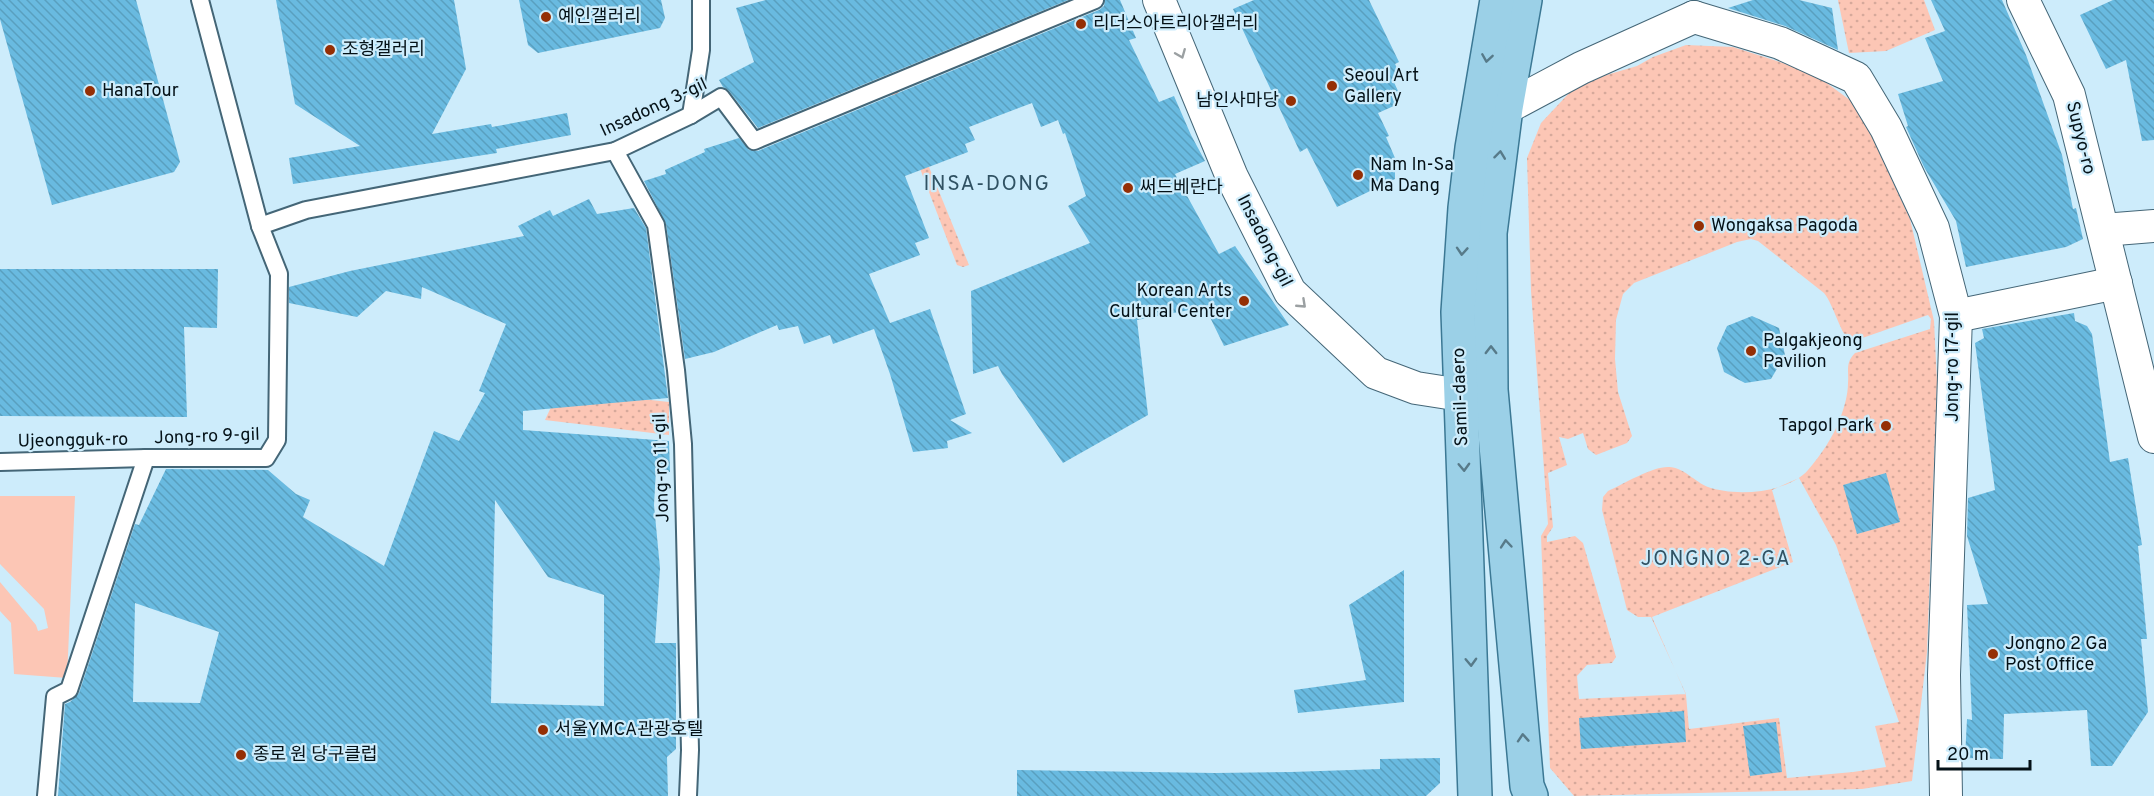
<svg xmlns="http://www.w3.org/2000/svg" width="2154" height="796" viewBox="0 0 2154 796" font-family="Overpass,'Noto Sans KR',sans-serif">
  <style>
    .grass { fill: #fcc6b5 }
    .park { fill: url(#park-dots); fill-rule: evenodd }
    .building { fill: url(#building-back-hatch); fill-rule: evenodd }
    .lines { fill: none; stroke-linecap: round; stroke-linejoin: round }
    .service-casing { stroke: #467; stroke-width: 20 }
    .minor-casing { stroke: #467; stroke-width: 34 }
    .primary-casing { stroke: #3b7894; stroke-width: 36 }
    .service { stroke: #fff; stroke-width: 16 }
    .minor { stroke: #fff; stroke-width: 32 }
    .primary { stroke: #9bd0e7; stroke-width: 33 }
    .oneway { stroke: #9ba0a2 }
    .oneway2 { stroke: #577a89 }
    .poi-dot { fill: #952f05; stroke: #cdecfb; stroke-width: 2 }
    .labels { text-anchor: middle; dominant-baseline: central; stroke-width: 4.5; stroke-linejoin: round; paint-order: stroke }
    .poi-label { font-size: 18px; fill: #041117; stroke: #cdecfb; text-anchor: start }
    .street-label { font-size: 18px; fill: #041117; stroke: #cdecfb }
    .neighbourhood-label { font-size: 20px; letter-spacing: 1.5px; fill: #305263; stroke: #cdecfb }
    .quarter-label { font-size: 21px; letter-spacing: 1.5px; fill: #305263; stroke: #cdecfb }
  </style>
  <defs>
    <pattern id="park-dots" width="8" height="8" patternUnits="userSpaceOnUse" patternTransform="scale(1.5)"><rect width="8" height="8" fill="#fcc6b5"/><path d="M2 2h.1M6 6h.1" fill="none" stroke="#d6a99b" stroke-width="1.8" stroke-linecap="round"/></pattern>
    <pattern id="building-back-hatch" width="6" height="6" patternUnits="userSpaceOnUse" patternTransform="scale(1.5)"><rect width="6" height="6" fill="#69bae0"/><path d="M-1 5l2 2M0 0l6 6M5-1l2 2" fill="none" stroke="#599fbf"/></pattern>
  </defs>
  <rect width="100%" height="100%" fill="#cdecfb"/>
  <!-- grass -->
  <path class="grass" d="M0,496H75L67,678L14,674L11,623L0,611V582L36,625L38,631L48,628L44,609L0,564Z"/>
  <!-- park -->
  <g class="park">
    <path d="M1838,0H1924L1935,30L1886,51L1849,53Z"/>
    <path d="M1686,45L1733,47L1783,63L1820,78L1858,106L1910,219L1934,321L1937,382L1927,652L1912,781L1862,789L1574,796L1550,768L1541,536L1548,524L1531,291L1527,158L1541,123L1571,91L1603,76L1637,66L1653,57ZM1751,239L1758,241L1824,293C1834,305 1841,336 1851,342L1928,315L1931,319L1930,329L1855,353C1845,363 1849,371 1848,383C1848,395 1844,408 1840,419C1833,437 1821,455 1808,470C1788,493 1736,497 1708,487C1695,482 1682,466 1668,467C1651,467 1624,484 1608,491L1603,497L1602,510L1627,610L1638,617H1651L1686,694L1579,699L1577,676L1587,665L1612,663L1616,657L1583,543L1575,536L1547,542V536L1553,527L1548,473L1567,465L1559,437L1568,439L1583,433L1588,449L1596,455L1627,443L1632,436L1618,392L1615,359L1616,320L1623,294L1634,283L1737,242ZM1799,478L1836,545L1899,722L1875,726L1886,767L1853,772L1787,778L1779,718L1689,729L1686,695L1652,617L1793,562L1772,490Z"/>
    <path d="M898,91L969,265L963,267L957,265L891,93Z"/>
    <path d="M559,390L669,402V435L545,420Z"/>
  </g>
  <!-- building -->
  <g class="building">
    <path d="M0,0H136L180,162L174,172L52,205L0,19Z"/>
    <path d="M276,0H454L466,69L432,134L491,124L492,127L567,113L571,135L496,149L497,153L293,184L289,158L360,146L295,104Z"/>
    <path d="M519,0H661L665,18L660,28L538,53L528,45Z"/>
    <path d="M766,0H1068L758,128L729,91L723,87L719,80L754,62L736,8Z"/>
    <path d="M1105,0H1120L1136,38L1129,40L1159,102L1174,96L1191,135L1205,161L1175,174L1219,254L1235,246L1289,325L1224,346L1205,307L1137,320L1148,415L1063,463L1002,374L998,366L973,374L971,291L1090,243L1068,206L1086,196L1065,133L1063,134L1058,120L1041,127L1032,103L969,127L975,140L965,144L968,152L905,176L929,238L915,243L920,255L869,274L890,323L930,309L966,414L950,420L972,433L947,441L948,448L913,452L890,374L874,329L833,344L830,335L804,344L798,326L779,330L777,325L714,352L685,359L666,224L644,181L666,174L665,170L705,152L704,149L739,138L749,150L758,151L1099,10L1104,6Z"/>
    <path d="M1254,0H1369L1399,62L1395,64L1401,76L1393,80L1398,91L1391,94L1396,105L1378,113L1389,136L1386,137L1395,158V179L1337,207L1307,148L1300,152L1233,9Z"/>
    <path d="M1753,0H1799L1832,8L1838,50L1785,26L1728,8Z"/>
    <path d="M1931,0H2002L2026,55L2062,155L2073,209L2076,208L2083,239L2066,247L1966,267L1956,221L1924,167L1906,127L1908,126L1898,94L1943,81L1925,38L1945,31Z"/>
    <path d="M2113,0H2154V140L2142,141L2126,60L2106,69L2080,15Z"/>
    <path d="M589,199L597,214L634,208L646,228L668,398L523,411V430L669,441L670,472L656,470L654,505L660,568L655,643H676V749L667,757L668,796H58L65,704L70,702L79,693L135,524L139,525L166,469L268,470L296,494L310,500L303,517L384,566L434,431L459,441L485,393L479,391L506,324L422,287L421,299L386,291L357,317L289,303V287L350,271L524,236L518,226L550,210L553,216ZM495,500L548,577L604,595V706L491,703ZM135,603L219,632L200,703L133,702Z"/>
    <path d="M0,269H218L217,328L184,327L187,417L0,416Z"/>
    <path d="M2074,313L2075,321L2087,326L2092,334L2110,462L2128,458L2142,545L2138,546L2147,639H2141L2148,712L2112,766H2091L2087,710L2004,714L2003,759L1965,758L1967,719L1972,720L1967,605L1988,604L1967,536L1968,498L1995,490L1975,343L1984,338L1982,329Z"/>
    <path d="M1752,316L1779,328L1785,355L1771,379L1745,383L1724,372L1717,348L1727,326Z"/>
    <path d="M1886,473L1900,522L1857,534L1843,485Z"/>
    <path d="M1404,570V702L1298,713L1294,690L1366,680L1349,605Z"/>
    <path d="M1684,711L1686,742L1581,749L1579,718Z"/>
    <path d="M1776,722L1782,772L1750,776L1743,726Z"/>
    <path d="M1440,758V783L1426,796H1017V770L1215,773L1291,772L1380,769V759Z"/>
  </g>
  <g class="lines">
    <!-- service casing -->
    <g class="service-casing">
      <g id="service">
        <path d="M691,115L701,50V0"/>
        <path d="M615,151L656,225L676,370L683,444L690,750L688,796"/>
        <path d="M260,226L306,210L615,151L691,115L721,97L754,141L1095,0"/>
        <path d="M0,462L146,458"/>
        <path d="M46,796L55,697L69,690L146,458H266L277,440L279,274L260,226L200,0"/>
      </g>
    </g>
    <!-- minor casing -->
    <g class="minor-casing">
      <g id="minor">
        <path d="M1159,0L1232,177L1290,292L1376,373L1416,388L1461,395"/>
        <path d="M2023,0L2069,95L2154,437"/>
        <path d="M1694,17L1780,43L1856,78L1886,128L1933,228L1956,316L1944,675L1946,796"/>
        <path d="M1506,108L1581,68L1694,17"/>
        <path d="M2103,230L2154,226"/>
        <path d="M1956,316L2116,283"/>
      </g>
    </g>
    <!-- primary casing -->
    <g class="primary-casing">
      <g id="primary">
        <path d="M1525,0L1506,108L1490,233L1491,390L1527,786L1531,796"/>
        <path d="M1475,796L1458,312L1465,208L1472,148L1497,0"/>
      </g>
    </g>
    <!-- service -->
    <use href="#service" class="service"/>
    <!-- minor -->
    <use href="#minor" class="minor"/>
    <!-- primary -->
    <use href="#primary" class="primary"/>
  </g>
  <!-- one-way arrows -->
  <defs><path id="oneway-chevron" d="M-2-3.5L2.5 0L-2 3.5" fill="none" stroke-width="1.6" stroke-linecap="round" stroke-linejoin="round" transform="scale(1.5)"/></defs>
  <g class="oneway">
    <use href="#oneway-chevron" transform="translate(1181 54) rotate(68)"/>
    <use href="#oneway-chevron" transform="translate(1302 304) rotate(43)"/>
  </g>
  <g class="oneway2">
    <use href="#oneway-chevron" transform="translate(1487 58) rotate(99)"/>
    <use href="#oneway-chevron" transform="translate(1500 155) rotate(-83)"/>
    <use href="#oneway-chevron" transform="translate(1462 251) rotate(94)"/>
    <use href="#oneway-chevron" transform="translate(1491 350) rotate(-90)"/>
    <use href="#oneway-chevron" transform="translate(1464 467) rotate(88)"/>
    <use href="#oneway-chevron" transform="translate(1506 544) rotate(-95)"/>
    <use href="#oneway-chevron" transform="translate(1471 662) rotate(88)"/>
    <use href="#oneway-chevron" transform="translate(1523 738) rotate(-94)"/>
  </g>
  <!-- markers -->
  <g class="poi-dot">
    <circle cx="546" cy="17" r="6"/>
    <circle cx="1081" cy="24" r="6"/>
    <circle cx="330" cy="50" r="6"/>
    <circle cx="1332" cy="86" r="6"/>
    <circle cx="90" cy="91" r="6"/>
    <circle cx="1291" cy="101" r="6"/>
    <circle cx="1358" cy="175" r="6"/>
    <circle cx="1128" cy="188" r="6"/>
    <circle cx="1699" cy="226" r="6"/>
    <circle cx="1244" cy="301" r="6"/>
    <circle cx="1751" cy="351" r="6"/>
    <circle cx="1886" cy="426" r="6"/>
    <circle cx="1993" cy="654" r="6"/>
    <circle cx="543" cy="730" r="6"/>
    <circle cx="241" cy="755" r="6"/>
  </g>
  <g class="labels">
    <!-- poi labels -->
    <g class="poi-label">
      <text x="558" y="17">예인갤러리</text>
      <text x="1093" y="24">리더스아트리아갤러리</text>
      <text x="342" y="50">조형갤러리</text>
      <text x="1344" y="76">Seoul Art<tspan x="1344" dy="21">Gallery</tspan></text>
      <text x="102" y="91">HanaTour</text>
      <text x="1279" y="101" text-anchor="end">남인사마당</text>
      <text x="1370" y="165">Nam In-Sa<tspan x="1370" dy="21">Ma Dang</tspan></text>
      <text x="1140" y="188">써드베란다</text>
      <text x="1711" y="226">Wongaksa Pagoda</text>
      <text x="1232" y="291" text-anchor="end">Korean Arts<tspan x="1232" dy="21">Cultural Center</tspan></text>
      <text x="1763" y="341">Palgakjeong<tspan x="1763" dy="21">Pavilion</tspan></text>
      <text x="1874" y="426" text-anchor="end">Tapgol Park</text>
      <text x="2005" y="644">Jongno 2 Ga<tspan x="2005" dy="21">Post Office</tspan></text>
      <text x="555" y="730">서울YMCA관광호텔</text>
      <text x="253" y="755">종로 원 당구클럽</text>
    </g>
    <!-- street labels -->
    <g class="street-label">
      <text transform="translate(654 108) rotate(-25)">Insadong 3-gil</text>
      <text transform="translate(2080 138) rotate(76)">Supyo-ro</text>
      <text transform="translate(1264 241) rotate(63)">Insadong-gil</text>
      <text transform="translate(1953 367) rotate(-90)">Jong-ro 17-gil</text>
      <text transform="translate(1461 397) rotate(-92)">Samil-daero</text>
      <text transform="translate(207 437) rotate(-2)">Jong-ro 9-gil</text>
      <text transform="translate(73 441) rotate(-1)">Ujeongguk-ro</text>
      <text transform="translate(662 468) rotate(-92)">Jong-ro 11-gil</text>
    </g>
    <!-- neighbourhood labels -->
    <g class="neighbourhood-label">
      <text x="1716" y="560">JONGNO 2-GA</text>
    </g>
    <!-- quarter labels -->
    <g class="quarter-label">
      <text x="987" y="184">INSA-DONG</text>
    </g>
  </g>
  <!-- scale -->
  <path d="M1938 760v9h92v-9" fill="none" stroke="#041117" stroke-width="3"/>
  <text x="1947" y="760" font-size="18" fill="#041117" stroke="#cdecfb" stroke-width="4.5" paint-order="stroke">20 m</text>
</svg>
